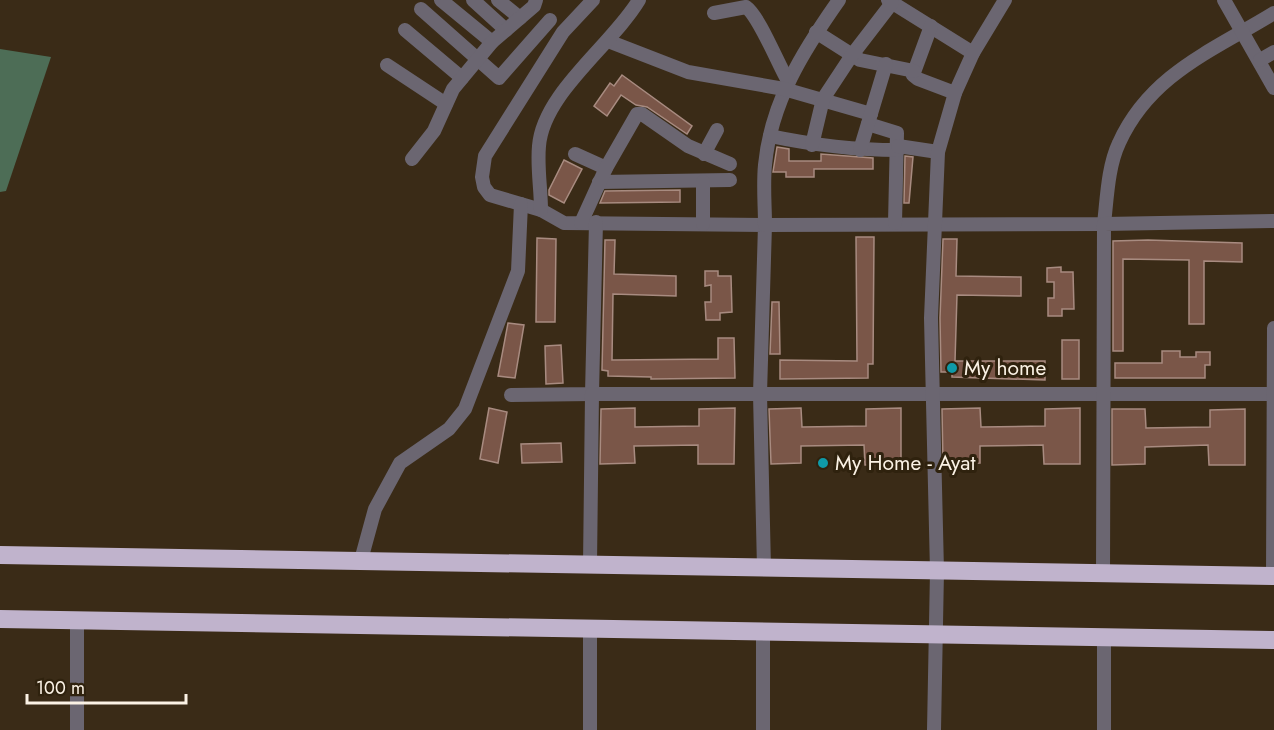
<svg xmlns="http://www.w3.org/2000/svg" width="1274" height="730" viewBox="0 0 1274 730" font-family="Jost,sans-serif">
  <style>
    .forest { fill: #4d6d56 }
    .building { fill: #7a5648; stroke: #a88b80; stroke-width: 1.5 }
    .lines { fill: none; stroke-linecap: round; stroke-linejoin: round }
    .minor { stroke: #6b6671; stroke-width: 14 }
    .highway { stroke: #c0b3cc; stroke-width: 18 }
    .culture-dot { fill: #0f9aa8; stroke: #2f220e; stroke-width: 2 }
    .labels { text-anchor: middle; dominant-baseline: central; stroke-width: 6; stroke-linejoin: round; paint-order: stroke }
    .poi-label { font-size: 21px; fill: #fbf2e5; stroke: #2f220e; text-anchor: start }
  </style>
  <rect width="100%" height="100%" fill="#3a2b17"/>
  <!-- forest -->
  <path class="forest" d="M0,49L51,57L6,191L0,192Z"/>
  <!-- building -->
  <g class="building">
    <path d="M622,75L692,126L687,134L647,107L636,105L621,95L607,116L594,106L610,83L614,86Z"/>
    <path d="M777,147L789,149V161H821V154L873,158V169H814V177H786V172H773Z"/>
    <path d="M905,156L913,157L909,203H904Z"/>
    <path d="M564,160L582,169L564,203L549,195V190Z"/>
    <path d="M680,190V202L600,203L605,191Z"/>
    <path d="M856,237H874L873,364H868V378L780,379V360L857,361Z"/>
    <path d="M537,238L556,239L555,322H536Z"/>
    <path d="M943,239H957L956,276L1021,277V296L957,295L955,361H1045V380L952,377V372H941L940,318Z"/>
    <path d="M605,240H615L614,274L676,276V296L613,294L612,360L718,359V338H734L735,378L651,379V377L608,376V371L602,370Z"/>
    <path d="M1148,240L1242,243V262L1204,261V324H1189V260L1123,259V351H1113V241Z"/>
    <path d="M1061,267V272H1073L1074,309H1062V316H1048V298H1054V282H1047V268Z"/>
    <path d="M705,271H718V276H731L732,312L720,313V320H706L705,302H711V285L705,286Z"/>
    <path d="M772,302H779L780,354H770Z"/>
    <path d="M508,323L524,325L515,378L498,376Z"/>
    <rect x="1062" y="340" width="17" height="39"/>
    <path d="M561,345L563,383L546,384L545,346Z"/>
    <path d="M1162,351H1180V357H1196V352H1210V365H1205V378H1115V363H1162Z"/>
    <path d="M489,408L507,412L498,463L480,459Z"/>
    <path d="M635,408V427L699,426V409L735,408L734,464H698V445L634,446L635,463L600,464L601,409Z"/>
    <path d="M801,408L802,427L866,426V409L901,408V464L865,465L864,445L801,446V463L771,464L769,409Z"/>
    <path d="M980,408L981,427L1045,426V409L1080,408V464H1044L1043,445L980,446V463L943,464L942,409Z"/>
    <path d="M1112,409H1145L1146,428L1210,427V410L1245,409V465H1209L1208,445L1145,447V464L1112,465Z"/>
    <path d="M561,443L562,462L522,463L521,444Z"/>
  </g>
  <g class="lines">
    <!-- minor -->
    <g class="minor">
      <path d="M441,0L492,42"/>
      <path d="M473,0L506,30"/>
      <path d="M498,0L520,18"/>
      <path d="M593,0L563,32L485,156L482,177L484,187L490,195L541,210L564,223L765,225L760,394L764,568"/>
      <path d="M839,0C803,51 771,102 765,165C763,185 765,206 765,225L1104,224C1107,198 1108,166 1119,143C1150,74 1214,50 1274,13"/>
      <path d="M888,0L973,53"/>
      <path d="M1224,0L1274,88"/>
      <path d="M421,9L499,78L550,20"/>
      <path d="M714,13L746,7C759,16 778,64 788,81"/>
      <path d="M931,26L913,75L918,79L955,93"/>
      <path d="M405,30L462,78"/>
      <path d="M816,32L860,60L914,71"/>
      <path d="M608,41L688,72L784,89L871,114"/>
      <path d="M1260,60L1274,52"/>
      <path d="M387,65L446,104"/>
      <path d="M868,124L897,133L895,223"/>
      <path d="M770,136C813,145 854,150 898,150"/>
      <path d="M812,145L823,99L852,55L892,3"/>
      <path d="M898,146L938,152"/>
      <path d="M860,150L886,64"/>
      <path d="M575,154L606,168"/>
      <path d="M704,154L717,130"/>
      <path d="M412,159L434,131L453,89L492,42L534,6L536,0"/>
      <path d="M599,182L730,180"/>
      <path d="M703,182V224"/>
      <path d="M541,210C541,189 537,167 539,146C543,93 612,45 639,0"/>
      <path d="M581,223L606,168L637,114H642L688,146L730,164"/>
      <path d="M511,395L592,394L596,222"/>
      <path d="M361,560L375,509L400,463L449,429L465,409L518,271L521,204"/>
      <path d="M590,565L592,394H1274"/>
      <path d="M1103,574L1104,224L1274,221"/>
      <path d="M1273,576L1274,328"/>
      <path d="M763,630V730"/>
      <path d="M77,730V619"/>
      <path d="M590,730V627"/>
      <path d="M934,730L937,571L931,318L938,152L955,93L973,53L1005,0"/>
      <path d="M1104,730V636"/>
    </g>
    <!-- highway -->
    <g class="highway">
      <path d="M0,555L1274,576"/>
      <path d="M0,619L1274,640"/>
    </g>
  </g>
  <!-- markers -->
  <g class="culture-dot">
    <circle cx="952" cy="368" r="6"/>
    <circle cx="823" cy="463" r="6"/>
  </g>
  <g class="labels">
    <!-- poi labels -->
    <g class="poi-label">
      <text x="964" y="368">My home</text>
      <text x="835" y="463">My Home - Ayat</text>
    </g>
  </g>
  <!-- scale -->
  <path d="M27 694v9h159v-9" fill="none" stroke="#fbf2e5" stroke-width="3"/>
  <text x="36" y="694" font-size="18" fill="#fbf2e5" stroke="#2f220e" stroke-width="4.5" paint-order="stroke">100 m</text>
</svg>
